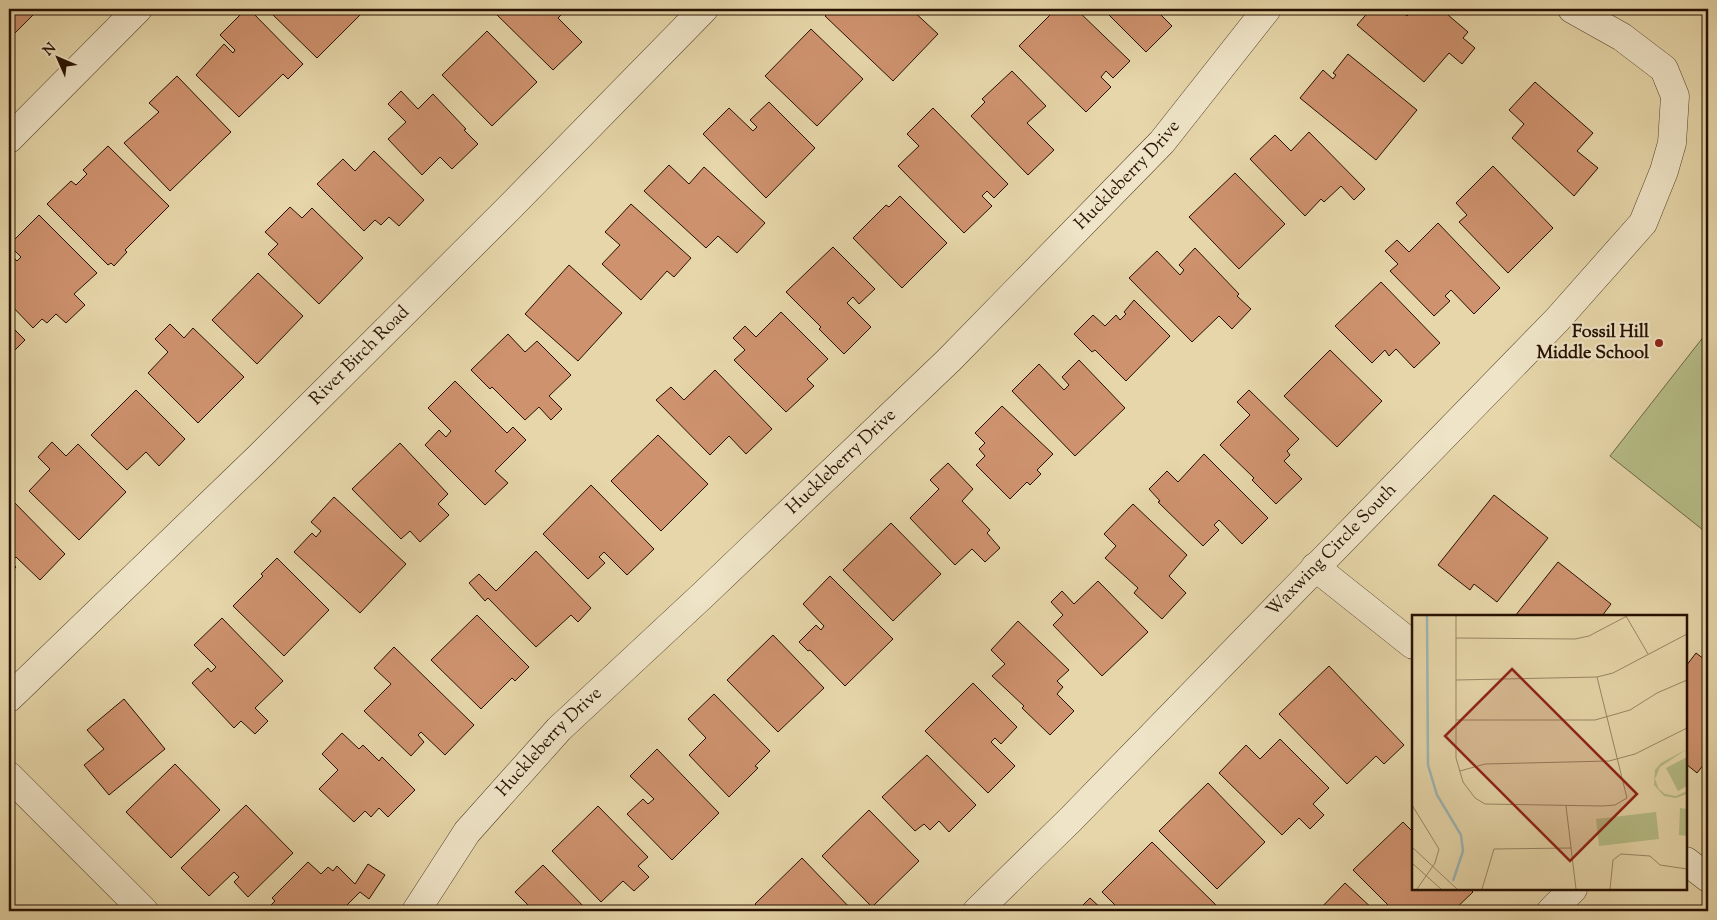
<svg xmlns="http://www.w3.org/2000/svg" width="1717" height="920" viewBox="0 0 1717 920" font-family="'Sorts Mill Goudy',serif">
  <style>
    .green { fill: #b6bd87; stroke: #6e6644 }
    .building { fill: #ce926e; stroke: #261000 }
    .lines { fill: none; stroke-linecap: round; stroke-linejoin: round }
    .street-casing { stroke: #56422a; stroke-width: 29 }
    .street { stroke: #efe4c7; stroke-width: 28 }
    .poi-dot { fill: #8f2418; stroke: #efe4c7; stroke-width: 2 }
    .labels { text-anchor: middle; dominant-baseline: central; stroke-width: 4.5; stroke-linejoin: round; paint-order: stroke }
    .street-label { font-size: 18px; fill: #261000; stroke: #efe4c7 }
    .poi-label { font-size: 18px; font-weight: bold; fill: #261000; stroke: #efe4c7; text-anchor: end }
    .inset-river { fill: none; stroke: #9db6b5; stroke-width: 2.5 }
    .inset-road { fill: none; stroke: #998765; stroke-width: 1 }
    .view { fill: #8f2418; fill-opacity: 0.15; stroke: #8f2418; stroke-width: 2.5 }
    .inset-edge { fill: none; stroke: #261000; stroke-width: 2.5 }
  </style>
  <rect width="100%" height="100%" fill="#e6d6a9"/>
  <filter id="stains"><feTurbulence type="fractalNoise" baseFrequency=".004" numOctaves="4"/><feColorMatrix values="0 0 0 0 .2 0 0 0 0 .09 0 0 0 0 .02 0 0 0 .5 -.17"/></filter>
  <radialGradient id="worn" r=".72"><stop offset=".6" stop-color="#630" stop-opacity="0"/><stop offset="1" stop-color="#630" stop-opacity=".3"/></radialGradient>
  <!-- green -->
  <path class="green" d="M1708,331V534L1610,456Z"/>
  <!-- building -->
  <g class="building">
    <path d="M9,9H39L14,34L9,29Z"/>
    <path d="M246,9H249L303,64L288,79L283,74L239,117L196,75L224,44L233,53L235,50L220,35Z"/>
    <path d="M267,9H366L317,58Z"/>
    <path d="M491,9H567L558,18L582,42L553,70Z"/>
    <path d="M832,9H911L938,34L893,81L825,16Z"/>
    <path d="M1056,9H1076L1130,61L1113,78L1106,71L1101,77L1111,87L1086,112L1019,46Z"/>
    <path d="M1103,9H1155L1172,26L1146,52Z"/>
    <path d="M1371,9H1398L1407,16L1410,13L1406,9H1441L1468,32L1463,38L1475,48L1462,64L1449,53L1424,82L1357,25Z"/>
    <path d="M811,29L863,79L817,126L765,76Z"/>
    <path d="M487,31L537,82L492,126L442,75Z"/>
    <path d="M1348,54L1417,110L1376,160L1300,98L1323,70L1333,79L1336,75L1333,73Z"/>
    <path d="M1012,71L1046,106L1027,123L1054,150L1028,175L971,116L985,102L982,99Z"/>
    <path d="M177,76L231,132L170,191L124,143L159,112L149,103Z"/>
    <path d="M1535,82L1593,133L1577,151L1598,168L1574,196L1512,138L1524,124L1509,110Z"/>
    <path d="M401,91L418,109L433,94L466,129L464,130L478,144L452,169L440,157L422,175L388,139L406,122L388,104Z"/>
    <path d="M769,102L815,148L766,198L703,134L729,108L753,131L757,127L750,120Z"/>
    <path d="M933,108L1008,184L994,198L987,191L982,196L992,206L964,233L898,166L919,146L907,134Z"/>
    <path d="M1309,132L1365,189L1354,200L1341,186L1324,202L1321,199L1305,216L1250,159L1275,135L1291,151Z"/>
    <path d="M108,146L169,206L125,250L127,252L114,266L111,263L108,265L47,204L71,181L76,185L87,174L83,170Z"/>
    <path d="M374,151L424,200L399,226L389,217L381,225L375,220L364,231L317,184L343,159L355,171Z"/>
    <path d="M669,165L689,184L704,167L765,223L737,253L718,236L706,248L644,191Z"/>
    <path d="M1493,166L1553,228L1508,273L1459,222L1467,215L1456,203Z"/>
    <path d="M1235,173L1285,224L1239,269L1189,217Z"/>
    <path d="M900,196L947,243L902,288L853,238L886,205L889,207Z"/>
    <path d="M631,204L691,258L674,277L667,271L641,300L602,264L620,245L605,232Z"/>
    <path d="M290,207L302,218L312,208L363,258L319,304L268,254L278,244L265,232Z"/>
    <path d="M39,215L97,273L74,294L85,305L66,323L56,314L47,323L42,319L33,328L9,303V253L17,261L21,257L9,245Z"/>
    <path d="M1438,223L1500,288L1474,314L1451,290L1445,296L1450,301L1434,316L1390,271L1398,264L1385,251L1397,240L1409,252Z"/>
    <path d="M833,247L875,289L859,304L853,297L847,303L871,327L844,354L819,329L821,327L786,292Z"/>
    <path d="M1195,248L1239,294L1237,296L1251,309L1232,329L1219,316L1192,342L1129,278L1157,251L1180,275L1184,270L1179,265Z"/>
    <path d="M569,265L622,313L578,361L525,314Z"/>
    <path d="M258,273L303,316L257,364L212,320Z"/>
    <path d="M1381,282L1440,343L1414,368L1396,349L1389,356L1385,350L1372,363L1335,326Z"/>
    <path d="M1134,300L1170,336L1126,381L1095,350L1092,352L1074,334L1093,315L1105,326L1116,315L1120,320L1126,314L1124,312Z"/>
    <path d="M781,312L828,359L807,379L814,386L786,412L734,360L745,350L733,338L745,326L756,337Z"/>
    <path d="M9,324L25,340L9,356Z"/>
    <path d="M170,324L184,338L193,328L244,377L198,423L148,373L168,352L155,339Z"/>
    <path d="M508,334L525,352L537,341L571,375L549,396L562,409L551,420L539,407L525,420L492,387L490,389L471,370Z"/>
    <path d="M1330,350L1382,401L1337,447L1284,396Z"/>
    <path d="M1079,360L1125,408L1075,456L1012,391L1039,364L1064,390L1069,385L1062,377Z"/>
    <path d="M715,370L772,429L746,454L729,436L710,455L656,400L671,387L684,400Z"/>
    <path d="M455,381L507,433L513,427L526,440L495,471L508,483L485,505L425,445L439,430L446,437L451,431L428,408Z"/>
    <path d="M136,390L185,439L159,466L146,452L127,470L91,435Z"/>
    <path d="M1249,390L1299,439L1287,451L1290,455L1284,461L1302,479L1276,504L1252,480L1254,478L1220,445L1250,415L1237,402Z"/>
    <path d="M1002,406L1053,454L1037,470L1041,474L1030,485L1027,482L1010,499L976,465L985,456L979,449L985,443L975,433Z"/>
    <path d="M658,435L708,484L661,531L611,481Z"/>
    <path d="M52,442L66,456L78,444L126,492L79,540L29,491L50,469L38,457Z"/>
    <path d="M400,443L448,494L438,504L449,515L420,542L410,531L401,539L352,489Z"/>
    <path d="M1204,454L1268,518L1242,544L1219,520L1214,525L1219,530L1203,546L1158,502L1160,501L1149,489L1167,471L1178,482Z"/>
    <path d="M948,463L973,489L962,501L990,530L987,533L1000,548L985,562L972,549L955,565L910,518L939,489L930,480Z"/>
    <path d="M591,485L654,549L627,575L604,552L599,557L605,563L588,579L543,534Z"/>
    <path d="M1494,495L1548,538L1497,602L1474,584L1470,590L1438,565Z"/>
    <path d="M9,497L65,554L40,580L16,557L11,562L16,567L9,575Z"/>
    <path d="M334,497L406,564L360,613L294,552L312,533L316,537L321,531L311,522Z"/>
    <path d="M1133,504L1187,555L1169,576L1186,593L1162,619L1134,593L1138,588L1105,558L1116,546L1104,534Z"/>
    <path d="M891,523L941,574L893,621L843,570Z"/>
    <path d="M536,551L591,608L578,622L571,615L536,647L488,598L485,601L469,583L479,574L496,591Z"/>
    <path d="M277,558L329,610L284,656L233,606L263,576L261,574Z"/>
    <path d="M1558,562L1611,604L1602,616H1515Z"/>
    <path d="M830,576L893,639L845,686L810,650L808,651L799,642L816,625L821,630L824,626L803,604Z"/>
    <path d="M1098,581L1148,632L1102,676L1053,625L1063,615L1051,602L1062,591L1074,604Z"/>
    <path d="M477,615L529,667L515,681L512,678L481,709L431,660Z"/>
    <path d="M222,618L283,681L255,708L268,721L255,734L241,721L234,728L192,683L208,668L211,672L216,667L194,645Z"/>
    <path d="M1018,621L1069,670L1057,681L1063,687L1057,694L1074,711L1050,735L1022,708L1024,706L992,676L1005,664L991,650Z"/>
    <path d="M773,635L824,688L778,732L727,680Z"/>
    <path d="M394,647L474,725L445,755L421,732L418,735L424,742L411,756L364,711L391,684L374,668Z"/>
    <path d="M1696,653L1708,662V759L1697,773L1686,764V666Z"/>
    <path d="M1329,666L1404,745L1384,764L1376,756L1347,784L1279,714Z"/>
    <path d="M973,683L1017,727L1001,744L995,738L991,742L1015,766L988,793L925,731Z"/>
    <path d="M714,694L770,751L755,766L758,768L729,797L689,755L706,738L688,719Z"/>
    <path d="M124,699L165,749L109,795L84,765L104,749L87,730Z"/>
    <path d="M342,733L359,749L363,745L379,761L382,757L415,790L388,817L379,808L371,817L365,811L354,822L319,789L338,770L322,754Z"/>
    <path d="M1280,739L1329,788L1313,804L1324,815L1310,829L1299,818L1282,835L1219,773L1246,745L1260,759Z"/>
    <path d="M657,749L719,813L672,860L627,814L643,799L648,804L654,799L630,776Z"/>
    <path d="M927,755L976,805L949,832L939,821L930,830L924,824L915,831L882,797Z"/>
    <path d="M175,764L220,810L171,858L126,812Z"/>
    <path d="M1208,783L1265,842L1217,889L1159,831Z"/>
    <path d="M246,805L293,853L248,897L234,882L239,877L234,872L209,896L181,868Z"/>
    <path d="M598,806L648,857L638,866L649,877L634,891L623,881L601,902L552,851Z"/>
    <path d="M869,810L919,861L872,907L822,856Z"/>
    <path d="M1403,822L1413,832V889H1470L1473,892L1453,911H1394L1353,870Z"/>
    <path d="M1152,842L1222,911H1121L1102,892Z"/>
    <path d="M802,858L853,911H762L755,904Z"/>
    <path d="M308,862L321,874L328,867L333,871L337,866L355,884L368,864L385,875L369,899L360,892L341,911H265L275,901L272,898Z"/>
    <path d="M543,865L588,911H534L515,892Z"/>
    <path d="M1345,883L1375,911H1318Z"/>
    <path d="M1090,898L1104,911H1077Z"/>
  </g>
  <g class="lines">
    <!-- street casing -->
    <g class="street-casing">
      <g id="street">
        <path d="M9,139L138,9"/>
        <path d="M1315,567L1413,645"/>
        <path id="s1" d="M9,698L260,456L508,209L704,9"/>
        <path d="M9,776L144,911"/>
        <path d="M1686,861L1708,878"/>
        <path id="s2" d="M416,911L467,832L559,729L704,594L949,360L1162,142L1267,9"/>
        <path id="s3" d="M977,911L1071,819L1557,320L1643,223L1664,171L1672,143L1675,96L1664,69L1622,37L1572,9"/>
        <path d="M1551,911L1573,889"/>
      </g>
    </g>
    <!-- street -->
    <use href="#street" class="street"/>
  </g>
  <!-- markers -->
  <circle class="poi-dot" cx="1659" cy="343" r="5"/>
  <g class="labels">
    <!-- street labels -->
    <g class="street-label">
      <text stroke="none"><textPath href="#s2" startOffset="1026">Huckleberry Drive</textPath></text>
      <text stroke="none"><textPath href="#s1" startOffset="490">River Birch Road</textPath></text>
      <text stroke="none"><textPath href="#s2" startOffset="621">Huckleberry Drive</textPath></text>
      <text stroke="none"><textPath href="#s3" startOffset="506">Waxwing Circle South</textPath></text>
      <text stroke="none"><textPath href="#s2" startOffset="216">Huckleberry Drive</textPath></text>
    </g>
    <!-- poi labels -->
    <g class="poi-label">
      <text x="1649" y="333">Fossil Hill<tspan x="1649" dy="21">Middle School</tspan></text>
    </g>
  </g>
  <!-- overview -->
  <g transform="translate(1412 615)">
    <rect width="275" height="275" fill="#e6d6a9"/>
    <path d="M275,134L248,152L243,164L247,174L253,179L264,181L275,176V179L264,183L252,181L242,170L243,155L249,148ZM275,142V171L266,176L254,153ZM268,193L275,194V221L267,220ZM244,197L247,224L187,231L184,204Z" fill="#b6bd87"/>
    <path class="inset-river" d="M15,1L16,150L25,180L49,220L51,236L41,266"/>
    <path class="inset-road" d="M44,1V143L51,167L63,183L73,189L190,191L203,190L215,183L185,62M214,1L236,39M44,23L163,24L177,21L215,1M0,38V135M44,65L185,62L201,58L275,19M44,105H183L218,95L245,78L275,65M48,156L73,149L197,146L223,139L275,113M0,190L27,234L23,248L5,274M154,191L164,274M0,232L45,274M0,248L29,274M70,274L82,234L159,233M198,274L201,245L209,239L238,241L248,250L275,254"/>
    <path class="view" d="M100,54L225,179L158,246L33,121Z"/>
    <rect width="275" height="275" class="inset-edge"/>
  </g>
  <!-- margin -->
  <rect width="1717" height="920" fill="none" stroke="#e6d6a9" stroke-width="30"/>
  <rect x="10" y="10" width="1697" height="900" fill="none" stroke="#261000" stroke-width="2.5"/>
  <rect x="15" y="15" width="1687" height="890" fill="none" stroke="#261000"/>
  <!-- north arrow -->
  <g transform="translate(58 58) rotate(315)" stroke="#efe4c7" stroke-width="4" paint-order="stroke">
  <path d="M0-4L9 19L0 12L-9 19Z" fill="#261000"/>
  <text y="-8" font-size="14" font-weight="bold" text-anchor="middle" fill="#261000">N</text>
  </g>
  <rect width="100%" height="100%" filter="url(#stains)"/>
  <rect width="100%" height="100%" fill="url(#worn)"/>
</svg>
